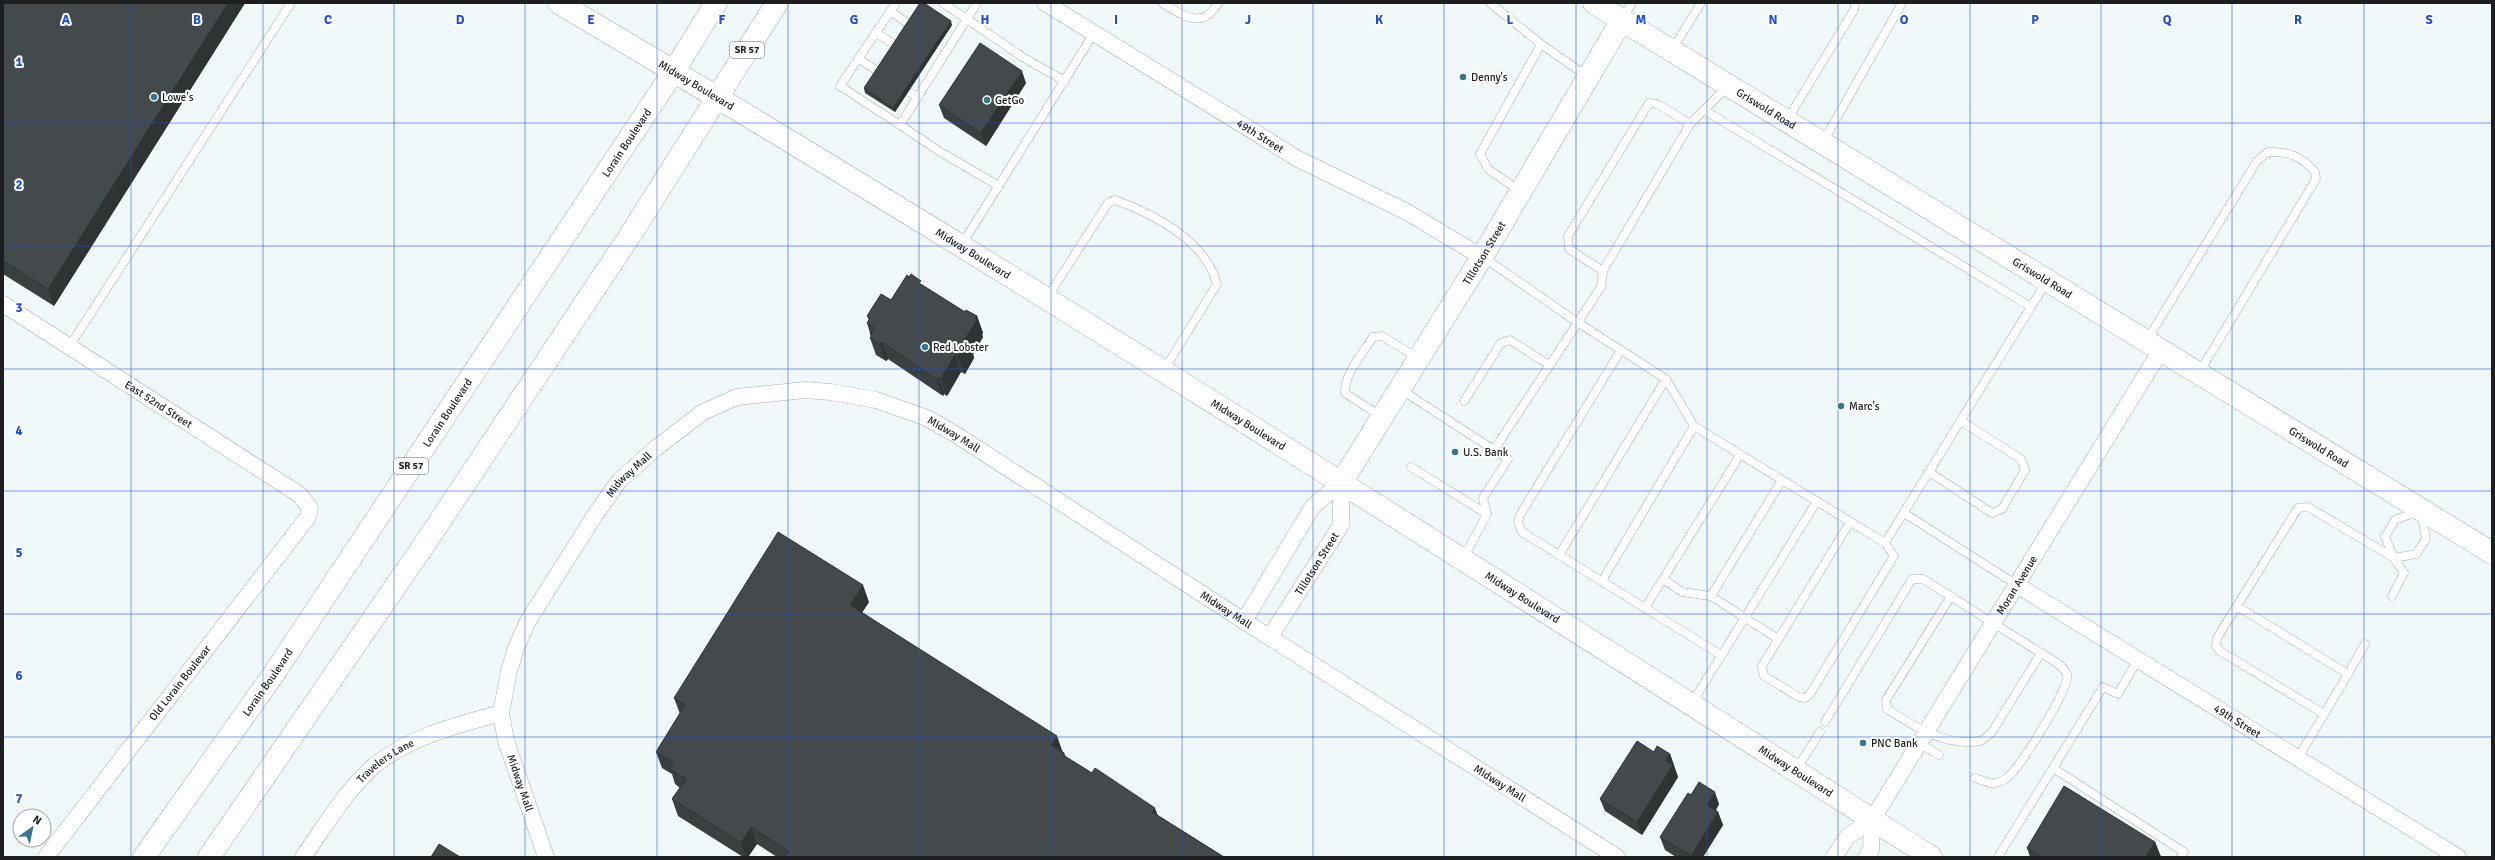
<svg xmlns="http://www.w3.org/2000/svg" width="2495" height="860" viewBox="0 0 2495 860" font-family="Signika,sans-serif">
  <style>
    .lines { fill: none; stroke-linecap: round; stroke-linejoin: round }
    .lane-casing { stroke: #aab0b3; stroke-width: 9 }
    .street-casing { stroke: #aab0b3; stroke-width: 17 }
    .secondary-casing { stroke: #aab0b3; stroke-width: 23 }
    .highway-casing { stroke: #aab0b3; stroke-width: 23 }
    .lane { stroke: #fff; stroke-width: 8 }
    .street { stroke: #fff; stroke-width: 16 }
    .secondary { stroke: #fff; stroke-width: 22 }
    .highway { stroke: #fff; stroke-width: 22 }
    .wall { fill: #3a3f40 }
    .shaded-wall { fill: #303334 }
    .building { fill: #44494b; stroke: #303334 }
    .grid { fill: none; stroke: #1d4ed8; stroke-width: 1; stroke-opacity: 0.55 }
    .poi-dot { fill: #37778b; stroke: #fff; stroke-width: 1.5 }
    .labels { text-anchor: middle; dominant-baseline: central; stroke-width: 4; stroke-linejoin: round; paint-order: stroke }
    .shield { fill: #fff; stroke: #606262; stroke-width: 1 }
    .shield-label { font-size: 10px; font-weight: bold; fill: #1c1e1f }
    .poi-label { font-size: 11px; fill: #1c1e1f; stroke: #fff; text-anchor: start }
    .street-label { font-size: 11px; fill: #1c1e1f; stroke: #fff }
    .grid-label { font-size: 13px; text-anchor: middle; font-weight: bold; fill: #1d4ed8; stroke: #fff; stroke-width: 4; stroke-linejoin: round; paint-order: stroke }
  </style>
  <rect width="100%" height="100%" fill="#f1f8fa"/>
  <g class="lines">
    <!-- lane casing -->
    <g class="lane-casing">
      <g id="lane">
        <path d="M896,3L840,86L900,125"/>
        <path d="M943,3L1024,58L1065,81"/>
        <path d="M977,3L900,125L942,153L999,186"/>
        <path d="M1162,3C1183,15 1202,31 1218,3"/>
        <path d="M1490,3L1541,44L1588,77"/>
        <path d="M890,11L910,25"/>
        <path d="M1622,20L1632,3"/>
        <path d="M876,33L897,46"/>
        <path d="M1672,50L1701,3"/>
        <path d="M859,59L879,72"/>
        <path d="M909,92L917,97"/>
        <path d="M1704,110L2031,307"/>
        <path d="M1787,120L1854,10L1855,3"/>
        <path d="M1823,142L1902,3"/>
        <path d="M1520,191L1488,169L1480,154L1541,44"/>
        <path d="M961,246L1094,33"/>
        <path d="M1483,257L1577,322L1666,379L1694,426L1885,543L1894,556L1810,694L1805,698L1799,697L1764,676L1762,666L1850,522"/>
        <path d="M1603,271L1569,249L1568,236L1649,103L1658,104L1690,124"/>
        <path d="M1047,298L1108,203L1115,200C1154,214 1206,241 1217,284L1164,370"/>
        <path d="M2147,340L2257,161L2268,152C2288,151 2301,156 2315,172L2316,179L2199,373"/>
        <path d="M69,347L291,3"/>
        <path d="M1621,350L1520,515L1518,522L1522,532L1721,655"/>
        <path d="M1400,389L1508,459L1483,498L1487,514L1463,559"/>
        <path d="M1464,401L1501,343L1510,340L1549,365"/>
        <path d="M1382,417L1345,393C1344,374 1363,353 1373,337L1382,336L1418,358"/>
        <path d="M1494,450L1601,287L1603,271L1690,124L1728,86"/>
        <path d="M1411,467L1487,514"/>
        <path d="M1929,472L1992,513L2002,509L2025,470L2021,459L1961,421"/>
        <path d="M1904,513L2017,585"/>
        <path d="M1885,543L2047,281"/>
        <path d="M1559,555L1666,379"/>
        <path d="M1663,579L1682,592L1711,596L1778,639"/>
        <path d="M1602,581L1694,426"/>
        <path d="M1711,596L1782,480"/>
        <path d="M2237,606L2348,674L2298,758"/>
        <path d="M1645,608L1740,455"/>
        <path d="M2348,674L2365,644"/>
        <path d="M1692,703L1817,501"/>
        <path d="M2324,714L2220,651L2216,646L2217,638L2298,508L2308,507L2394,558L2416,554L2426,539L2421,510L2395,520L2385,537L2394,558L2404,573L2392,596"/>
        <path d="M1825,722L1912,579H1923L2041,653L1992,732C1989,734 1984,740 1980,741C1945,747 1914,726 1887,709L1886,700L1951,596"/>
        <path d="M1919,743L1939,755"/>
        <path d="M2053,768L2184,852L2181,857"/>
        <path d="M1796,770L1820,732"/>
        <path d="M1975,778L1993,784C1997,782 2003,781 2007,778C2020,768 2070,688 2067,675C2064,665 2049,658 2041,653"/>
        <path d="M1998,857L2103,687L2118,694L2138,659"/>
      </g>
    </g>
    <!-- street casing -->
    <g class="street-casing">
      <g id="street">
        <path id="s1" d="M1045,3L1298,159L1407,212L1482,257"/>
        <path id="s2" d="M3,304L300,495L310,508L308,517L46,857"/>
        <path id="s3" d="M2017,585L2458,857"/>
        <path d="M1244,621L1313,506L1341,483"/>
        <path id="s4" d="M1270,637L1341,525V483"/>
        <path id="s5" d="M303,857C325,826 346,790 375,765C411,736 458,725 501,713"/>
        <path id="s6" d="M546,857L506,741L501,713L509,671L516,648L528,621L595,515L619,481L656,448L703,412L737,397L805,390L831,392L876,400L927,418L955,434L1244,621L1617,857"/>
        <path id="s7" d="M1834,857L1848,836L1872,820L2161,350"/>
        <path d="M1866,857L1871,850L1872,820"/>
      </g>
    </g>
    <!-- secondary casing -->
    <g class="secondary-casing">
      <g id="secondary">
        <path id="s8" d="M559,3C1022,277 1477,568 1931,857"/>
        <path id="s9" d="M1594,3L2492,553"/>
        <path id="s10" d="M1341,483L1482,257L1622,20"/>
      </g>
    </g>
    <!-- highway casing -->
    <g class="highway-casing">
      <g id="highway">
        <path id="s11" d="M144,857L275,672L674,71L716,3"/>
        <path d="M209,857L426,542L629,237L777,3"/>
      </g>
    </g>
    <!-- lane -->
    <use href="#lane" class="lane"/>
    <!-- street -->
    <use href="#street" class="street"/>
    <!-- secondary -->
    <use href="#secondary" class="secondary"/>
    <!-- highway -->
    <use href="#highway" class="highway"/>
  </g>
  <!-- wall -->
  <g class="wall">
    <path d="M3,3H245L54,306L3,274Z"/>
    <path d="M952,25L895,112L865,93L864,88Z"/>
    <path d="M1026,83L986,146L944,118L939,105Z"/>
    <path d="M922,285L965,312L977,316L983,333L982,334L983,337L973,354L974,358L965,374L961,372L947,396L944,394L943,396L888,359L886,361L876,355L870,338L871,337L870,334V333L867,323L869,320L867,316L891,300Z"/>
    <path d="M869,602L862,612L1064,753L1066,757L1224,857H777L757,844L748,857H743L678,816L672,799L680,788L675,784L672,774L662,768L656,752L680,714L674,698Z"/>
    <path d="M1654,752L1670,754L1678,777L1642,835L1605,811L1600,799Z"/>
    <path d="M1691,795L1719,804L1716,810L1718,812L1723,825L1703,857H1676L1665,850L1660,837Z"/>
    <path d="M2155,842L2161,857H2030L2027,848Z"/>
  </g>
  <!-- shaded-wall -->
  <g class="shaded-wall">
    <path d="M228,3H245L54,306L48,289Z"/>
    <path d="M951,21L952,25L895,112L893,108Z"/>
    <path d="M1022,71L1026,83L986,146L981,133Z"/>
    <path d="M977,316L983,333L982,334L983,337L973,354L974,358L965,374L958,357L965,339Z"/>
    <path d="M882,342L888,359L886,361L880,345Z"/>
    <path d="M955,355L961,372L947,396L941,379Z"/>
    <path d="M938,377L944,394L943,396L937,380Z"/>
    <path d="M863,585L869,602L856,622L850,605Z"/>
    <path d="M1057,736L1063,753L1051,745Z"/>
    <path d="M1670,754L1678,777L1642,835L1637,822L1666,760Z"/>
    <path d="M1715,792L1719,804L1711,818L1707,805Z"/>
    <path d="M1155,808L1161,824L1152,812Z"/>
    <path d="M1718,812L1723,825L1703,857H1691V856Z"/>
    <path d="M751,827L757,844L748,857H746L741,843Z"/>
    <path d="M2155,842L2161,857H2146Z"/>
  </g>
  <!-- building -->
  <g class="building">
    <path d="M3,3H228L48,289L3,261Z"/>
    <path d="M920,3H924L951,21L893,108L864,88Z"/>
    <path d="M980,43L1022,71L981,133L939,105Z"/>
    <path d="M911,274L921,281L919,283L965,312L966,310L977,316L975,319L977,320L965,339L968,341L958,357L955,355L941,379L938,377L937,380L882,342L880,345L870,338L872,335L870,334L874,328L867,323L870,318L867,316L881,294L891,300L907,275L909,277Z"/>
    <path d="M778,532L863,585L850,605L1057,736L1051,745L1064,753L1063,755L1092,773L1095,768L1155,808L1152,812L1224,857H785L789,852L751,827L741,843L672,799L686,779L669,768L673,762L656,752L685,705L674,698Z"/>
    <path d="M1637,741L1654,752L1657,746L1670,754L1666,760L1673,765L1637,822L1600,799Z"/>
    <path d="M1699,782L1715,792L1707,805L1718,812L1691,856L1660,837L1688,793L1691,795Z"/>
    <path d="M2064,786L2155,842L2146,857H2042L2027,848Z"/>
    <path d="M439,844L460,857H431Z"/>
  </g>
  <!-- grid -->
  <path class="grid" d="M131,3V857M263,3V857M394,3V857M525,3V857M657,3V857M788,3V857M919,3V857M1051,3V857M1182,3V857M1313,3V857M1444,3V857M1576,3V857M1707,3V857M1838,3V857M1970,3V857M2101,3V857M2232,3V857M2364,3V857M3,123H2492M3,246H2492M3,369H2492M3,491H2492M3,614H2492M3,737H2492"/>
  <!-- markers -->
  <g class="poi-dot">
    <circle cx="1463" cy="77" r="4"/>
    <circle cx="154" cy="97" r="4"/>
    <circle cx="987" cy="100" r="4"/>
    <circle cx="925" cy="347" r="4"/>
    <circle cx="1841" cy="406" r="4"/>
    <circle cx="1455" cy="452" r="4"/>
    <circle cx="1863" cy="743" r="4"/>
  </g>
  <g class="labels">
    <!-- shield labels -->
    <g class="shield">
      <rect x="730" y="42" width="34" height="16" rx="3"/>
      <rect x="394" y="458" width="34" height="16" rx="3"/>
    </g>
    <g class="shield-label">
      <text x="747" y="50">SR 57</text>
      <text x="411" y="466">SR 57</text>
    </g>
    <!-- poi labels -->
    <g class="poi-label">
      <text x="1471" y="77">Denny's</text>
      <text x="162" y="97">Lowe's</text>
      <text x="995" y="100">GetGo</text>
      <text x="933" y="347">Red Lobster</text>
      <text x="1849" y="406">Marc's</text>
      <text x="1463" y="452">U.S. Bank</text>
      <text x="1871" y="743">PNC Bank</text>
    </g>
    <!-- street labels -->
    <g class="street-label">
      <text stroke="none"><textPath href="#s8" startOffset="160">Midway Boulevard</textPath></text>
      <text stroke="none"><textPath href="#s9" startOffset="202">Griswold Road</textPath></text>
      <text stroke="none"><textPath href="#s1" startOffset="253">49th Street</textPath></text>
      <text stroke="none"><textPath href="#s11" startOffset="862">Lorain Boulevard</textPath></text>
      <text stroke="none"><textPath href="#s10" startOffset="271">Tillotson Street</textPath></text>
      <text stroke="none"><textPath href="#s8" startOffset="484">Midway Boulevard</textPath></text>
      <text stroke="none"><textPath href="#s9" startOffset="526">Griswold Road</textPath></text>
      <text stroke="none"><textPath href="#s2" startOffset="185">East 52nd Street</textPath></text>
      <text stroke="none"><textPath href="#s11" startOffset="538">Lorain Boulevard</textPath></text>
      <text stroke="none"><textPath href="#s8" startOffset="808">Midway Boulevard</textPath></text>
      <text stroke="none"><textPath href="#s6" startOffset="786">Midway Mall</textPath></text>
      <text stroke="none"><textPath href="#s9" startOffset="850">Griswold Road</textPath></text>
      <text stroke="none"><textPath href="#s6" startOffset="426">Midway Mall</textPath></text>
      <text stroke="none"><textPath href="#s4" startOffset="87">Tillotson Street</textPath></text>
      <text stroke="none"><textPath href="#s7" startOffset="330">Moran Avenue</textPath></text>
      <text stroke="none"><textPath href="#s8" startOffset="1132">Midway Boulevard</textPath></text>
      <text stroke="none"><textPath href="#s6" startOffset="1110">Midway Mall</textPath></text>
      <text stroke="none"><textPath href="#s11" startOffset="214">Lorain Boulevard</textPath></text>
      <text transform="translate(180 683) rotate(-52)">Old Lorain Boulevar</text>
      <text stroke="none"><textPath href="#s3" startOffset="259">49th Street</textPath></text>
      <text stroke="none"><textPath href="#s5" startOffset="128">Travelers Lane</textPath></text>
      <text stroke="none"><textPath href="#s8" startOffset="1456">Midway Boulevard</textPath></text>
      <text transform="translate(520 783) rotate(71)">Midway Mall</text>
      <text stroke="none"><textPath href="#s6" startOffset="1434">Midway Mall</textPath></text>
    </g>
  </g>
  <g class="grid-label">
    <text x="66" y="24">A</text>
    <text x="197" y="24">B</text>
    <text x="328" y="24">C</text>
    <text x="460" y="24">D</text>
    <text x="591" y="24">E</text>
    <text x="722" y="24">F</text>
    <text x="854" y="24">G</text>
    <text x="985" y="24">H</text>
    <text x="1116" y="24">I</text>
    <text x="1248" y="24">J</text>
    <text x="1379" y="24">K</text>
    <text x="1510" y="24">L</text>
    <text x="1641" y="24">M</text>
    <text x="1773" y="24">N</text>
    <text x="1904" y="24">O</text>
    <text x="2035" y="24">P</text>
    <text x="2167" y="24">Q</text>
    <text x="2298" y="24">R</text>
    <text x="2429" y="24">S</text>
    <text x="19" y="66">1</text>
    <text x="19" y="189">2</text>
    <text x="19" y="312">3</text>
    <text x="19" y="435">4</text>
    <text x="19" y="557">5</text>
    <text x="19" y="680">6</text>
    <text x="19" y="803">7</text>
  </g>
  <!-- border -->
  <rect width="2495" height="860" fill="none" stroke="#1c1e1f" stroke-width="8"/>
  <!-- north arrow -->
  <g transform="translate(32 828) rotate(33)"><circle r="19" fill="#ffffff" stroke="#a4a5a5"/>
  <path d="M0-3L7 15L0 10L-7 15Z" fill="#37778b"/>
  <text y="-6" font-size="11" font-weight="bold" text-anchor="middle" fill="#1c1e1f">N</text>
  </g>
</svg>
